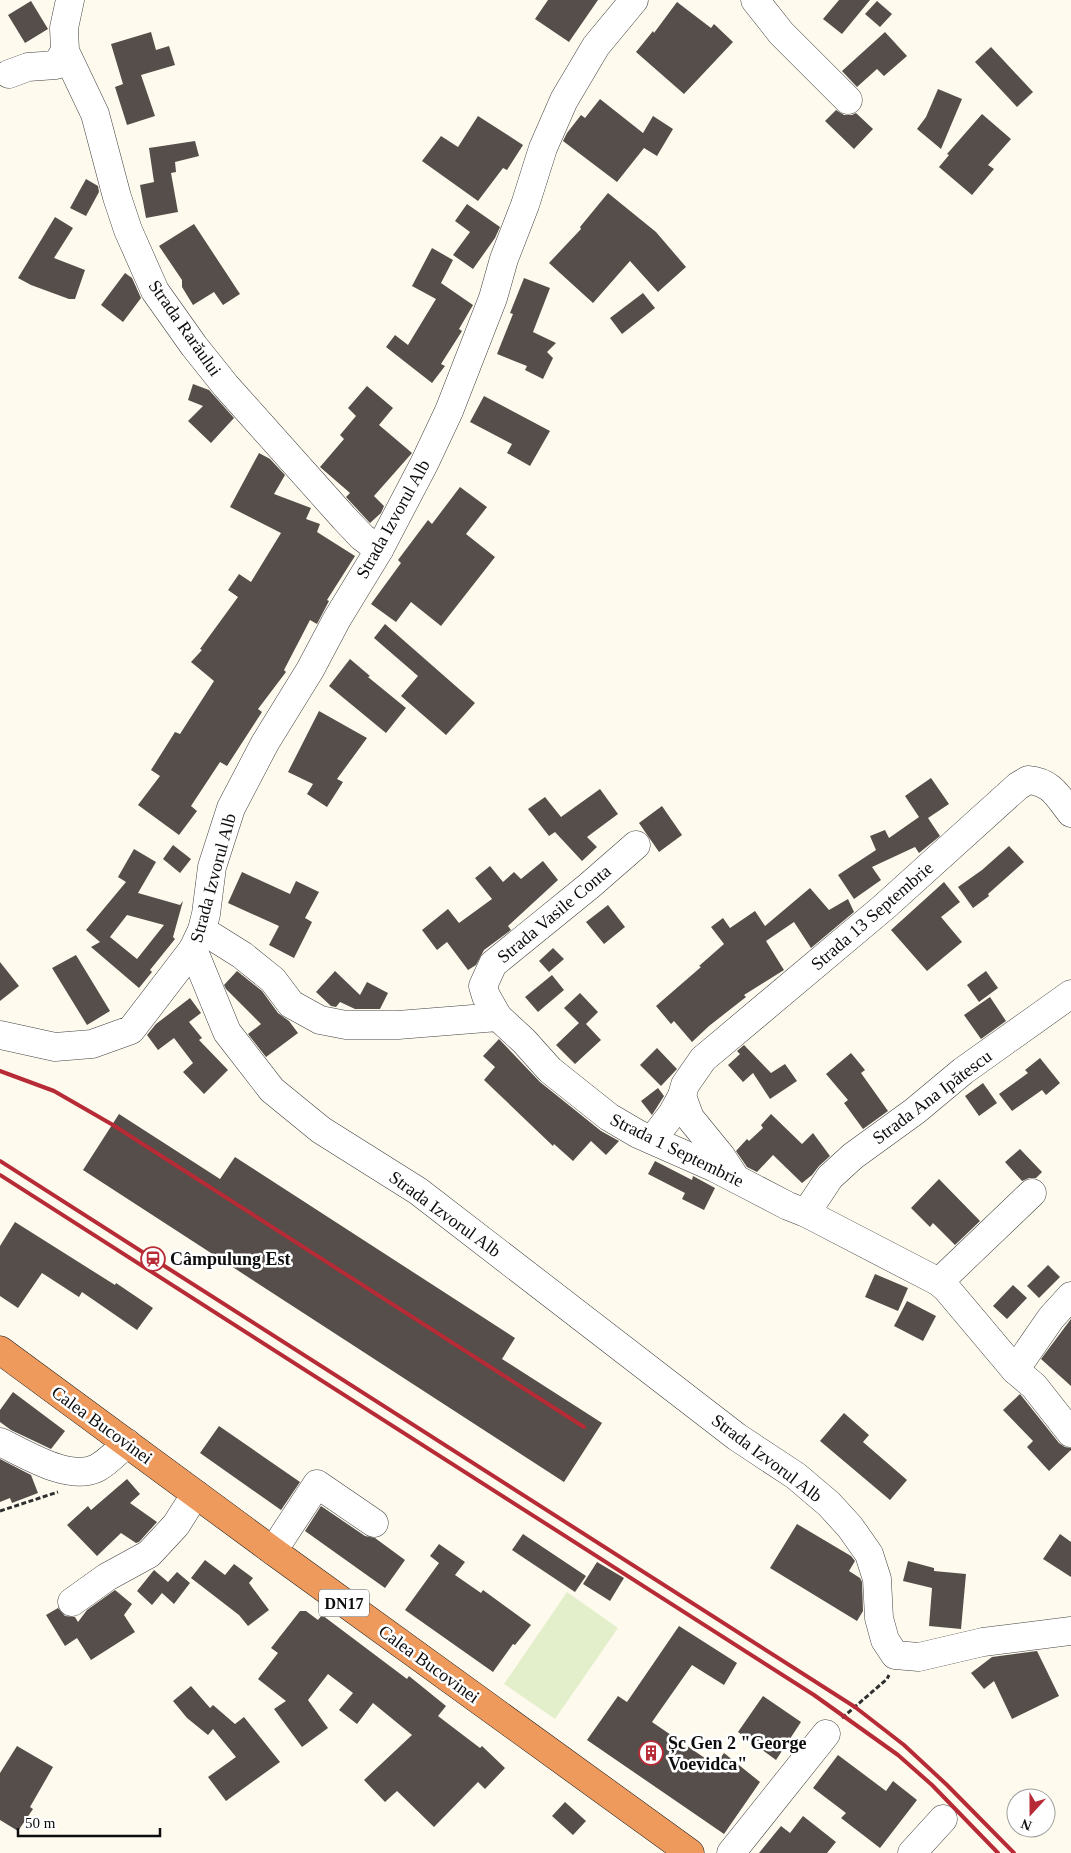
<svg xmlns="http://www.w3.org/2000/svg" width="1071" height="1853" viewBox="0 0 1071 1853" font-family="Georgia,serif">
  <style>
    .pitch { fill: #e3efcb }
    .building { fill: #554e4a; fill-rule: evenodd }
    .lines { fill: none; stroke-linecap: round; stroke-linejoin: round }
    .minor-casing { stroke: #404040; stroke-width: 29 }
    .highway-casing { stroke: #1e1e1e; stroke-width: 29 }
    .path { stroke: #2f2f2f; stroke-width: 3; stroke-dasharray: 5 2.5; stroke-linecap: butt }
    .minor { stroke: #fff; stroke-width: 28 }
    .highway { stroke: #ee9a5d; stroke-width: 28 }
    .rail { stroke: #b72b36; stroke-width: 4 }
    .labels { text-anchor: middle; dominant-baseline: central; stroke-width: 5; stroke-linejoin: round; paint-order: stroke }
    .shield { fill: #fff; stroke: #565656; stroke-width: 1 }
    .shield-label { font-size: 16px; font-weight: bold; fill: #0d0d0d }
    .street-label { font-size: 18px; fill: #0d0d0d; stroke: #fff }
    .poi-label { font-size: 18px; font-weight: bold; fill: #0d0d0d; stroke: #fff; text-anchor: start }
  </style>
  <rect width="100%" height="100%" fill="#fefbee"/>
  <!-- pitch -->
  <path class="pitch" d="M567,1592L618,1628L555,1719L504,1684Z"/>
  <!-- building -->
  <g class="building">
    <path d="M548,0H598L569,42L535,19Z"/>
    <path d="M839,0H870L842,34L823,19Z"/>
    <path d="M31,1L48,29L25,43L8,15Z"/>
    <path d="M877,1L892,14L880,27L865,14Z"/>
    <path d="M677,2L711,28L714,24L733,42L684,94L636,52L653,31L654,33Z"/>
    <path d="M151,32L156,50L169,46L175,65L141,75L155,116L127,125L115,87L123,84L111,44Z"/>
    <path d="M885,32L907,56L884,76L877,69L857,87L842,71Z"/>
    <path d="M991,47L1033,92L1017,107L975,62Z"/>
    <path d="M938,89L962,99L941,149L917,129L926,117Z"/>
    <path d="M600,99L643,133L653,116L673,129L657,156L644,148L617,182L563,141L567,133L581,115L585,118Z"/>
    <path d="M836,110L844,115H852L856,113L873,129L854,149L825,121Z"/>
    <path d="M982,114L1011,139L988,165L994,169L972,195L939,167L949,155L947,154Z"/>
    <path d="M478,116L523,145L507,170L503,168L478,201L422,161L441,136L458,147Z"/>
    <path d="M195,141L199,156L175,162L176,172L171,173L178,212L146,218L140,185L154,182L149,148Z"/>
    <path d="M86,179L98,186L99,192L86,216L70,208Z"/>
    <path d="M608,193L656,232L686,267L658,292L630,261L593,303L549,263L581,229L580,227Z"/>
    <path d="M467,204L500,227L495,238L473,269L453,255L470,232L455,221Z"/>
    <path d="M55,217L73,228L54,258L85,270L75,299H69L31,285L18,278Z"/>
    <path d="M194,224L240,294L223,305L214,292L193,305L182,287V280L159,246Z"/>
    <path d="M432,248L453,260L441,283L473,305L459,329L462,331L441,364L445,366L432,383L386,347L395,335L408,345L436,299L412,286Z"/>
    <path d="M125,273L132,278L141,298L123,322L101,305Z"/>
    <path d="M524,278L550,288L533,332L556,343L547,352L553,358L543,379L525,370L527,366L497,354L513,314L510,313Z"/>
    <path d="M643,293L655,308L622,334L610,318Z"/>
    <path d="M193,384L209,390L234,418L211,443L188,421L203,406L188,400Z"/>
    <path d="M367,386L393,408L379,425L412,453L374,496L384,506L381,513L370,523L346,497L350,493L320,467L344,439L340,435L356,416L348,408Z"/>
    <path d="M484,396L550,431L530,466L507,453L512,444L470,422Z"/>
    <path d="M259,453L270,459L285,475L274,494L311,508L306,519L320,524L317,532L355,556L327,600L329,601L317,624L310,620L284,670L286,672L258,709L262,712L227,766L220,762L191,806L197,811L179,835L138,805L160,776L151,770L175,732L180,734L214,681L191,662L202,650L200,649L238,597L228,590L239,574L251,582L281,533L230,507Z"/>
    <path d="M460,487L487,507L466,534L495,557L441,626L411,602L396,622L371,604L401,563L398,560L428,520L432,524Z"/>
    <path d="M385,624L475,703L446,735L401,696L418,676L374,638Z"/>
    <path d="M350,659L370,676L368,677L406,708L386,733L329,686Z"/>
    <path d="M319,711L367,738L337,779L343,782L327,807L307,794L313,784L288,772Z"/>
    <path d="M931,778L949,804L928,818L940,836L919,853L915,847L872,867L881,880L854,899L838,875L876,850L870,836L885,830L889,838L919,817L905,796Z"/>
    <path d="M600,789L618,814L587,837L597,847L582,861L555,832L549,836L528,809L545,797L561,817Z"/>
    <path d="M662,806L682,835L659,852L639,823Z"/>
    <path d="M173,845L191,859L180,873L163,859Z"/>
    <path d="M1009,846L1024,862L988,894L989,896L973,908L958,887L982,870Z"/>
    <path d="M134,849L156,862L138,893L180,905L183,901L173,937L175,939L150,970L152,972L139,988L91,947L100,942L86,930L126,882L118,877ZM127,915L164,925L137,959L110,937Z"/>
    <path d="M543,861L558,880L508,926L511,930L484,950L476,965L468,970L447,942L437,950L422,930L448,909L459,923L492,899L475,878L490,866L503,882L514,872L521,879Z"/>
    <path d="M242,872L290,894L296,881L319,892L305,918L312,922L294,958L269,945L279,926L228,903Z"/>
    <path d="M944,882L960,902L941,917L962,942L927,971L891,930Z"/>
    <path d="M810,888L829,910L848,899L854,912L811,948L794,922L766,941L784,970L744,995L746,997L709,1026L692,1042L674,1021L671,1024L656,1006L701,967L699,966L724,944L711,927L723,918L730,928L755,911L765,926Z"/>
    <path d="M608,905L625,927L604,944L586,922Z"/>
    <path d="M553,948L564,959L549,972L539,961Z"/>
    <path d="M76,955L110,1011L87,1025L52,968Z"/>
    <path d="M0,962L19,986L0,1001Z"/>
    <path d="M237,971L262,991L278,1013L289,1021L298,1033L266,1057L248,1034L261,1024L226,989L224,985Z"/>
    <path d="M335,971L360,995L367,982L388,993L380,1009H355L340,1002L336,1007L331,1006L316,992Z"/>
    <path d="M986,971L998,988L979,1002L967,985Z"/>
    <path d="M552,975L564,990L538,1012L525,997Z"/>
    <path d="M580,993L598,1012L586,1024L601,1040L575,1064L556,1045L579,1023L564,1008Z"/>
    <path d="M990,997L1006,1021L981,1039L964,1015Z"/>
    <path d="M190,998L201,1013L189,1022L202,1038L199,1040L228,1070L204,1094L183,1072L193,1063L174,1038L158,1050L147,1035L156,1024Z"/>
    <path d="M499,1039L540,1082L601,1131L619,1141L606,1155L591,1141L573,1161L554,1144L553,1146L484,1080L495,1067L483,1056Z"/>
    <path d="M744,1045L771,1073L785,1064L797,1081L770,1099L753,1073L743,1082L728,1065L740,1054L737,1051Z"/>
    <path d="M657,1048L677,1069L661,1086L640,1065Z"/>
    <path d="M851,1053L865,1070L861,1073L888,1111L863,1129L844,1103L848,1100L826,1074Z"/>
    <path d="M1040,1058L1060,1083L1046,1095L1042,1090L1012,1111L999,1094L1028,1073L1025,1070Z"/>
    <path d="M983,1083L997,1103L979,1116L965,1096Z"/>
    <path d="M658,1088L664,1096L652,1115L641,1101Z"/>
    <path d="M119,1114L220,1179L235,1157L515,1338L502,1359L602,1423L564,1482L83,1170Z"/>
    <path d="M771,1114L802,1144L813,1133L830,1156L819,1166L812,1175L802,1183L773,1155L757,1172L747,1167L736,1151L747,1139L749,1141L763,1128L761,1125Z"/>
    <path d="M1020,1149L1042,1172L1036,1178H1029L1022,1181L1005,1162Z"/>
    <path d="M655,1161L692,1180L693,1176L715,1188L704,1210L682,1199L685,1193L648,1174Z"/>
    <path d="M939,1179L980,1221L955,1245L933,1223L930,1227L911,1208Z"/>
    <path d="M15,1222L115,1285L116,1283L153,1308L137,1330L82,1292L79,1297L42,1273L18,1308L0,1296V1246Z"/>
    <path d="M1048,1265L1060,1277L1039,1298L1027,1286Z"/>
    <path d="M875,1274L908,1288L898,1311L865,1297Z"/>
    <path d="M1013,1285L1027,1298L1007,1319L993,1306Z"/>
    <path d="M907,1301L936,1316L923,1341L894,1326Z"/>
    <path d="M1071,1319V1386L1041,1359Z"/>
    <path d="M13,1392L65,1431L51,1449L11,1430L0,1422V1410Z"/>
    <path d="M1020,1394L1059,1443L1065,1447L1071,1448V1450L1049,1471L1027,1447L1033,1441L1003,1410Z"/>
    <path d="M844,1413L869,1435L863,1442L907,1480L890,1500L820,1441Z"/>
    <path d="M219,1426L300,1482L281,1510L200,1453Z"/>
    <path d="M0,1459L31,1475L38,1493L12,1503L10,1498L0,1502Z"/>
    <path d="M127,1479L140,1494L130,1503L157,1522L139,1542L136,1543L121,1533L97,1556L67,1525L88,1506L91,1510Z"/>
    <path d="M321,1506L365,1536L375,1538L405,1560L385,1588L305,1531Z"/>
    <path d="M797,1524L851,1556L855,1561L849,1571L860,1578L862,1582L863,1611L857,1621L770,1568Z"/>
    <path d="M523,1534L586,1576L575,1592L512,1550Z"/>
    <path d="M1060,1534L1071,1542V1577L1043,1559Z"/>
    <path d="M439,1544L465,1562L455,1575L481,1593L483,1590L531,1625L515,1645L513,1644L493,1672L405,1610L439,1563L430,1556Z"/>
    <path d="M205,1560L225,1575L234,1564L253,1578L249,1583L269,1610L248,1626L239,1615L191,1578Z"/>
    <path d="M908,1561L934,1568V1571L966,1574L961,1629L929,1626L932,1588L903,1581Z"/>
    <path d="M597,1562L624,1578L610,1601L583,1584Z"/>
    <path d="M154,1570L168,1582L177,1572L190,1583L174,1604L162,1593L152,1605L137,1591Z"/>
    <path d="M115,1590L132,1604L124,1615L135,1632L91,1660L77,1638L65,1646L46,1615L58,1608L65,1616L75,1617L78,1622L87,1610Z"/>
    <path d="M300,1611H306L318,1620L322,1615L407,1679L409,1676L446,1706L438,1716L480,1748L482,1746L505,1768L485,1789L478,1782L434,1827L397,1791L385,1802L364,1780L412,1735L373,1703L357,1724L339,1710L353,1693L328,1674L308,1700L328,1728L302,1747L274,1709L286,1701L258,1679L278,1653L271,1648Z"/>
    <path d="M679,1626L737,1663L724,1685L692,1665L652,1722L715,1765L724,1753L760,1782L724,1834L587,1740L618,1696L627,1702Z"/>
    <path d="M1037,1651L1059,1696L1012,1719L994,1681L984,1689L971,1673L992,1657Z"/>
    <path d="M191,1686L210,1708L213,1705L235,1724L244,1717L280,1762L226,1801L208,1777L236,1757L213,1729L208,1735L187,1718L173,1701Z"/>
    <path d="M763,1696L801,1722L776,1760L738,1732Z"/>
    <path d="M17,1746L53,1767L30,1807L33,1809L18,1831L0,1820V1773Z"/>
    <path d="M838,1755L886,1791L893,1781L917,1800L880,1848L841,1818L846,1813L813,1788Z"/>
    <path d="M565,1802L586,1821L573,1835L552,1816Z"/>
    <path d="M803,1816L836,1842L827,1853H759L781,1826L790,1833Z"/>
  </g>
  <g class="lines">
    <!-- minor casing -->
    <g class="minor-casing">
      <g id="minor">
        <path d="M70,0L64,28L65,51L95,114L117,197L128,230L155,291L194,346L226,386L344,518L362,537L379,550"/>
        <path d="M755,0L781,33L848,100"/>
        <path d="M9,74L28,67L56,65L65,51"/>
        <path d="M202,930L242,955L273,980L291,1004L320,1020L346,1025H398L498,1017L524,1041L550,1070L609,1117L638,1134L715,1168L788,1206L806,1213L939,1282L946,1288L1015,1370L1034,1386L1071,1433"/>
        <path d="M193,949L227,1032L272,1090L321,1130L418,1191L737,1437L796,1476L829,1504L850,1527L869,1554L877,1579L879,1618L885,1640L895,1655L919,1657L983,1642L1071,1631"/>
        <path d="M498,1017L486,996L483,986L493,964L589,886L636,845"/>
        <path d="M0,1035L55,1047L92,1044L131,1030L193,949L202,930L206,914L212,867L231,808L265,743L310,670L337,619L379,550L424,464L449,411L493,298L504,259L525,205L543,148L564,100L596,46L634,0"/>
        <path d="M652,1140L672,1114L682,1096"/>
        <path d="M734,1176L721,1156L690,1118L682,1096L685,1085L703,1059L884,907L1018,786L1028,780C1051,782 1057,795 1071,813"/>
        <path d="M806,1213L830,1177L853,1156L915,1111L963,1071L1071,994"/>
        <path d="M939,1282L1032,1193"/>
        <path d="M1015,1370L1051,1318L1071,1296"/>
        <path d="M0,1442C26,1454 69,1482 97,1468C108,1462 117,1452 127,1443"/>
        <path d="M273,1551L317,1484L374,1523"/>
        <path d="M72,1602L107,1577L149,1554L176,1525L188,1506L197,1495"/>
        <path d="M731,1853L826,1734"/>
        <path d="M912,1853L943,1819"/>
      </g>
    </g>
    <!-- highway casing -->
    <g class="highway-casing">
      <path id="highway" d="M0,1350L273,1551L690,1853"/>
    </g>
    <!-- path -->
    <g class="path">
      <path d="M0,1511L58,1492"/>
      <path d="M842,1718L887,1679L889,1675"/>
    </g>
    <!-- minor -->
    <use href="#minor" class="minor"/>
    <!-- highway -->
    <use href="#highway" class="highway"/>
    <!-- rail -->
    <g class="rail">
      <path d="M0,1071L54,1091L113,1125L584,1427"/>
      <path d="M0,1161L855,1707L904,1745L947,1785L1014,1853"/>
      <path d="M0,1175L814,1695L898,1755L932,1785L998,1853"/>
    </g>
  </g>
  <!-- icons -->
  <defs>
    <g id="station-ring" transform="scale(1.25)"><circle r="9.5" fill="#fff" stroke="#b72b36" stroke-width="1.5"/><path d="M-3-6H3Q5-6 5-4V2Q5 4 3 4L4.5 6H3L1.5 4h-3L-3 6H-4.5L-3 4Q-5 4-5 2V-4Q-5-6-3-6ZM-3.5-4v3h7v-3ZM-3.5 1v1.5H-2V1ZM2 1v1.5H3.5V1Z" fill="#b72b36"/></g>
    <g id="building-ring" transform="scale(1.25)"><circle r="9.5" fill="#fff" stroke="#b72b36" stroke-width="1.5"/><path d="M-4-6H4V6H1V3H-1V6H-4ZM-2.5-4.3h1.7v1.8h-1.7ZM.8-4.3h1.7v1.8H.8ZM-2.5-1h1.7V.8h-1.7ZM.8-1h1.7V.8H.8Z" fill="#b72b36"/></g>
  </defs>
  <g fill-rule="evenodd">
    <use href="#station-ring" x="153" y="1259"/>
    <use href="#building-ring" x="651" y="1753"/>
  </g>
  <g class="labels">
    <!-- shield labels -->
    <rect class="shield" x="319" y="1589.5" width="50" height="27" rx="4"/>
    <g class="shield-label">
      <text x="344" y="1603">DN17</text>
    </g>
    <!-- street labels -->
    <g class="street-label">
      <text transform="translate(185 328) rotate(55)">Strada Rarăului</text>
      <text transform="translate(393 519) rotate(-61)">Strada Izvorul Alb</text>
      <text transform="translate(213 878) rotate(-75)">Strada Izvorul Alb</text>
      <text transform="translate(554 914) rotate(-40)">Strada Vasile Conta</text>
      <text transform="translate(872 916) rotate(-41)">Strada 13 Septembrie</text>
      <text transform="translate(932 1097) rotate(-37)">Strada Ana Ipătescu</text>
      <text transform="translate(677 1150) rotate(26)">Strada 1 Septembrie</text>
      <text transform="translate(445 1214) rotate(36)">Strada Izvorul Alb</text>
      <text transform="translate(102 1425) rotate(36)">Calea Bucovinei</text>
      <text transform="translate(767 1458) rotate(37)">Strada Izvorul Alb</text>
      <text transform="translate(429 1664) rotate(36)">Calea Bucovinei</text>
    </g>
    <!-- poi labels -->
    <g class="poi-label">
      <text x="170" y="1259">Câmpulung Est</text>
      <text x="668" y="1743">Șc Gen 2 "George<tspan x="668" dy="21">Voevidca"</tspan></text>
    </g>
  </g>
  <!-- north arrow -->
  <g transform="translate(1031 1813) rotate(201)"><circle r="24" fill="#ffffff" stroke="#9e9e9e"/>
  <path d="M0-4L9 19L0 12L-9 19Z" fill="#b72b36"/>
  <text y="-8" font-size="14" font-weight="bold" text-anchor="middle" fill="#0d0d0d">N</text>
  </g>
  <!-- scale -->
  <path d="M18 1828v8h142v-8" fill="none" stroke="#0d0d0d" stroke-width="2.5"/>
  <text x="25" y="1828" font-size="15" fill="#0d0d0d" stroke="#ffffff" stroke-width="4" paint-order="stroke">50 m</text>
</svg>
